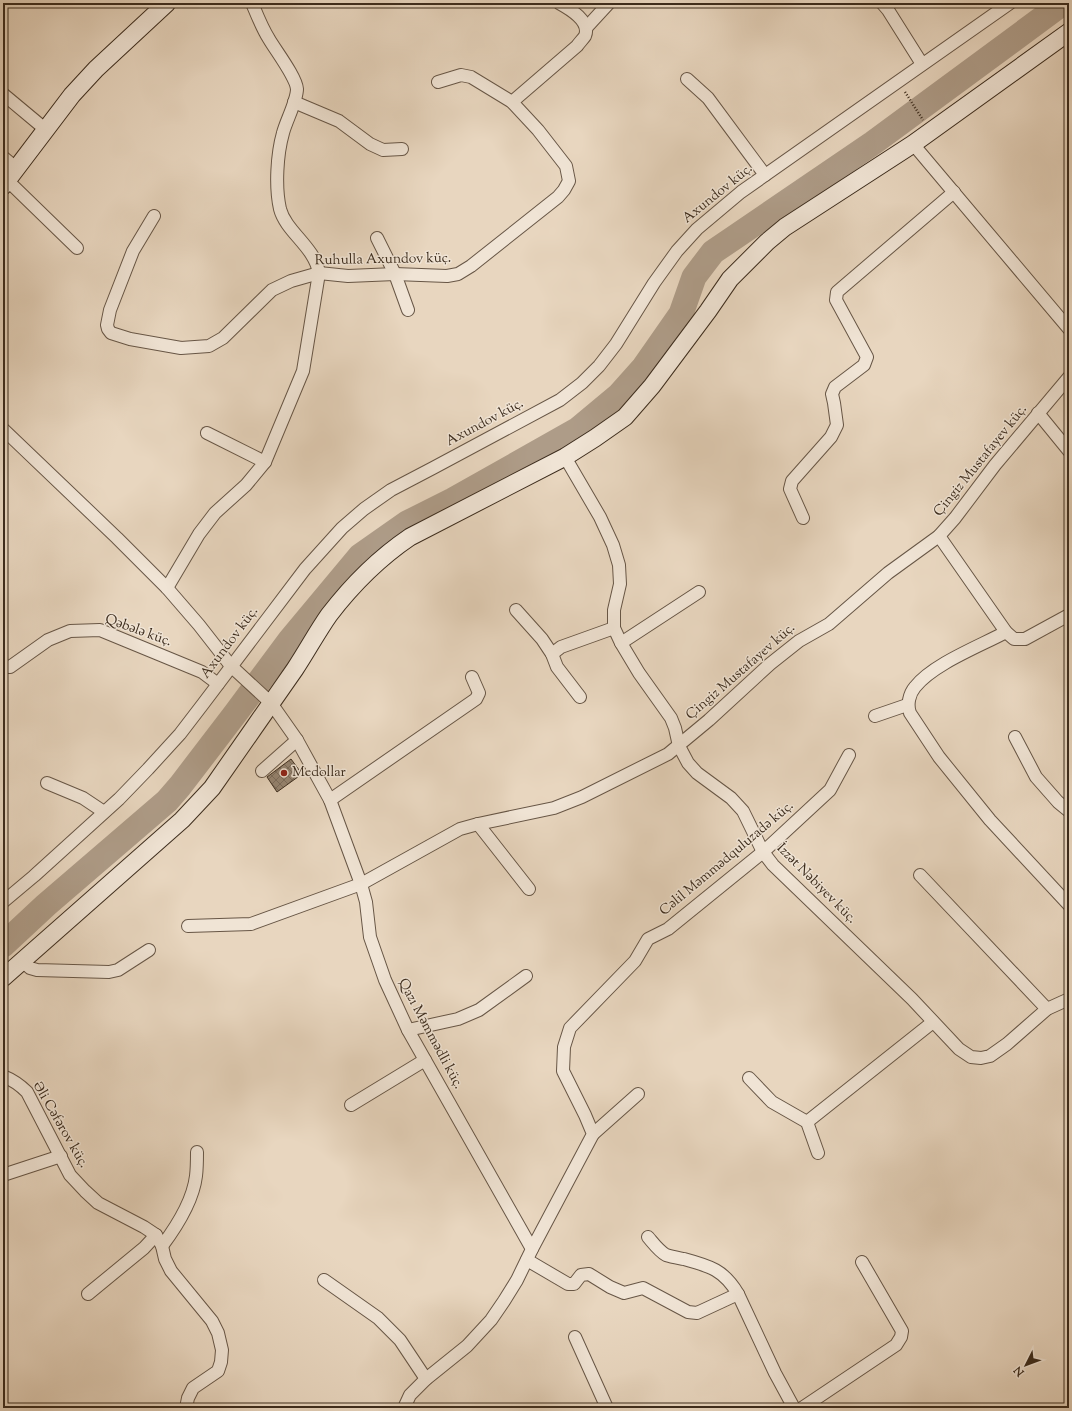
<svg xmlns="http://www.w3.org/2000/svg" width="1072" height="1411" viewBox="0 0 1072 1411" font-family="'Sorts Mill Goudy',serif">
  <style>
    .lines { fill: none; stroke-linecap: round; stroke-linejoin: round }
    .river { stroke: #ae9c88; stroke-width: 25 }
    .building { fill: url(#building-cross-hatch); stroke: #3c2c1d }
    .street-casing { stroke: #675646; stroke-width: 14 }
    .secondary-casing { stroke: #3c2c1d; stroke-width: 19 }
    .path { stroke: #3c2c1d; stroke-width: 2.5; stroke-dasharray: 1 2; stroke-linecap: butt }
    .street { stroke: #f0e4d5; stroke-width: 12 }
    .secondary { stroke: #f0e4d5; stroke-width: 17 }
    .poi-dot { fill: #8f2418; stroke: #f0e4d5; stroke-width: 1.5 }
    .labels { text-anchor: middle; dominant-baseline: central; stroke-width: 3; stroke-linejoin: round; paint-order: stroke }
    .street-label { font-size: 14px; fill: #3c2c1d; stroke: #f0e4d5 }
    .poi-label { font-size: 14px; fill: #3c2c1d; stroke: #f0e4d5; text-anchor: start }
  </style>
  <defs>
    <pattern id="building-cross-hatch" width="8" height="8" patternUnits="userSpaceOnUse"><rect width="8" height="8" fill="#958471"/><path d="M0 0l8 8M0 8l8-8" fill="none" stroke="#7b6c5c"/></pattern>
  </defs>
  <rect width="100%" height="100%" fill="#e8d6bf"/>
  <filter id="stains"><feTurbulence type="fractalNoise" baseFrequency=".005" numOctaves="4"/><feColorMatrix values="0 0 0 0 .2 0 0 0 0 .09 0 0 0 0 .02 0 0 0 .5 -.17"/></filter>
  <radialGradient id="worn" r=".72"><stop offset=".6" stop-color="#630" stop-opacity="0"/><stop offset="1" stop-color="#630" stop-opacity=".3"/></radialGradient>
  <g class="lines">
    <!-- river -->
    <path class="river" d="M3,945L46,905L167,801L180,786L235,714L290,640L360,556L407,523L453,500L577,430L619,395L644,367L681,314L694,277L713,252L873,143L1063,3"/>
  </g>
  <!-- building -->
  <path class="building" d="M291,759L302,774L277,792L267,777Z"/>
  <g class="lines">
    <!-- street casing -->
    <g class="street-casing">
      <g id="street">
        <path d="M882,3L888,10L922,64"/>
        <path d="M586,28L609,3"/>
        <path d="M687,79L708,98L765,175"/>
        <path d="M3,94L45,129"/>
        <path d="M294,102L339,121L370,144L383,150L402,149"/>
        <path d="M512,102L577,46C579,43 583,39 585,36C591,21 570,9 559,3"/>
        <path d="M913,144L1069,329"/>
        <path d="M3,157L16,168"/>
        <path d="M7,180L77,248"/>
        <path d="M154,216L133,251L110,310L107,325L108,329L111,333L130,339L181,348L209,346L223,338L272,290L291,281L319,273L348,276L395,274L447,276L458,274L471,266L558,197L564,190L569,181L566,166L538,130L512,102L471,77L461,75L438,82"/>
        <path d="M377,238L395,274L408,310"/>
        <path d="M1038,413L1069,451"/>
        <path d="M3,429L117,538L167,588L199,625L231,666L271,703L297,740L330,800L361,884L366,902L370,937L385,980L408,1030L532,1249"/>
        <path d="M207,433L265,462"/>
        <path d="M565,457L600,517L613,545L619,565L620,584L614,610V628L621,643L639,673L671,718L675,728L679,746L688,763L697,773L731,798L743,811L763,852L773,865L912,999L959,1049L971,1057L981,1058L990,1056L1007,1044L1047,1009L1069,999"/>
        <path d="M803,518L790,489L792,481L831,437L837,425L834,403L832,394L835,387L864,365L867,357L836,300L837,292L954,192"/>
        <path d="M939,536L1006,632L1014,639H1025L1069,615"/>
        <path d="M167,588L199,534L215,513L246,485L265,462L303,371L319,273C315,247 286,232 280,209C275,187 277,154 283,133C286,121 297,101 297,89C296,77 276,51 269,39C262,28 257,15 252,3"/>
        <path d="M516,610L542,639L552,654L557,667L580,697"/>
        <path d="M1006,632C980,646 933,664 915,687C909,694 907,705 910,713L939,757L990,820L1069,905"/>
        <path d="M621,643L699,592"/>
        <path d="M552,654L561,647L614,628"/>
        <path d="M3,666L10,667L48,640L70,631L100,630L202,672L218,684"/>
        <path d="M875,716L907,705"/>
        <path d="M1015,737L1036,777L1058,802L1069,811"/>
        <path d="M262,771L297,740"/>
        <path d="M47,783L83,798L104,812"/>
        <path d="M330,800L476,699L479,693L472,677"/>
        <path d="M478,824L529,889"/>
        <path d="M920,875L1047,1009"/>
        <path d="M3,902L34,876L119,799L148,769L180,734L203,704L305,569L342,528L364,509L391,490L433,468L560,400L582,383L599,366L616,344L654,283L677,251L697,229L741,192L1010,3"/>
        <path d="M188,926L251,924L361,884L460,829L478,824L554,808L582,797L668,754L709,720L770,664L799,641L829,624L888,573L939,536L955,518L995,465L1069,377"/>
        <path d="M22,961L30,968L37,970L109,972L118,970L149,950"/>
        <path d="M408,1030L458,1019L479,1010L526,976"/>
        <path d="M3,1076C13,1080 19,1084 27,1092L70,1175L85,1191L98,1203L144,1227L156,1235L162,1246L165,1259L171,1271L212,1321L218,1333L222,1350L221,1362L218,1371L193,1388L188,1398L186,1408"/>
        <path d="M749,1078L772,1102L807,1122L818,1153"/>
        <path d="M351,1105L425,1060"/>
        <path d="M807,1122L933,1022"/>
        <path d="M593,1134L638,1094"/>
        <path d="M3,1175L61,1156"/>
        <path d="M648,1237C654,1244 659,1251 666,1255C672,1257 679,1258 684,1259C710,1266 724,1270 738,1294L775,1373L794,1408"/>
        <path d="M162,1246C177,1226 193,1201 196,1176C197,1168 197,1160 197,1152"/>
        <path d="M527,1260L568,1284H574L581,1275L589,1274L610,1287L624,1293L643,1288L688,1312L697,1313L738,1294"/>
        <path d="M324,1280L378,1318L400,1340L426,1379"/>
        <path d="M88,1294L144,1248L156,1235"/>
        <path d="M575,1337L607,1408"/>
        <path d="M404,1408L410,1395L426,1379L467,1346L491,1320L504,1301L517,1280L532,1249L593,1134L585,1115L563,1071L564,1047L570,1028L635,961L648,939L668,929L763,852L830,790L849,755"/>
        <path d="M802,1408L896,1345L901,1337L902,1331L862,1262"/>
      </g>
    </g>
    <!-- secondary casing -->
    <g class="secondary-casing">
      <g id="secondary">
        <path d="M3,186L72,95L96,69L167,3"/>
        <path d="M3,978L182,820L212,788C240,748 267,709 295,669C307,651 317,632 329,615C352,585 379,558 410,537L565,457L595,438L625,417L652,386L708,311L730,279L767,242L785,227L913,144L1069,32"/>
      </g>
    </g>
    <!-- path -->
    <path class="path" d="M905,92L923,120"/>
    <!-- street -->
    <use href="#street" class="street"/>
    <!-- secondary -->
    <use href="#secondary" class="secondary"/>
  </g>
  <!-- markers -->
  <circle class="poi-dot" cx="284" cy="773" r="4"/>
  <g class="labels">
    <!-- street labels -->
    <g class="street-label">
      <text transform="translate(718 194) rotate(-39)">Axundov küç.</text>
      <text transform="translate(383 260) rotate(-1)">Ruhulla Axundov küç.</text>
      <text transform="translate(485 423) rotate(-28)">Axundov küç.</text>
      <text transform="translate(981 461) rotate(-51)">Çingiz Mustafayev küç.</text>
      <text transform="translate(138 631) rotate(20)">Qəbələ küç.</text>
      <text transform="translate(230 643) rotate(-53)">Axundov küç.</text>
      <text transform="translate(741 672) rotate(-41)">Çingiz Mustafayev küç.</text>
      <text transform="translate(727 859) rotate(-40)">Cəlil Məmmədquluzadə küç.</text>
      <text transform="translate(816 884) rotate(45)">İzzət Nəbiyev küç.</text>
      <text transform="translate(430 1034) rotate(62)">Qazı Məmmədli küç.</text>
      <text transform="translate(60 1125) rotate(60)">Əli Cəfərov küç.</text>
    </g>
    <!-- poi labels -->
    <g class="poi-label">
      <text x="292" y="773">Medollar</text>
    </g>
  </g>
  <!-- margin -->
  <rect width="1072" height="1411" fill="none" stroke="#e8d6bf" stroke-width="16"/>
  <rect x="4" y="4" width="1064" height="1403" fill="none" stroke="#3c2c1d" stroke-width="2"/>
  <rect x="8" y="8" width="1056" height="1395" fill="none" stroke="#3c2c1d"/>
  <!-- north arrow -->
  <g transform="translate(1026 1365) rotate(228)" stroke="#f0e4d5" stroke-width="3" paint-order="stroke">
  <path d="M0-3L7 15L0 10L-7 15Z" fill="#3c2c1d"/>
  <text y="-6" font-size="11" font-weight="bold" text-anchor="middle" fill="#3c2c1d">N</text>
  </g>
  <rect width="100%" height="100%" filter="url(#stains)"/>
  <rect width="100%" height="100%" fill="url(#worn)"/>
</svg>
